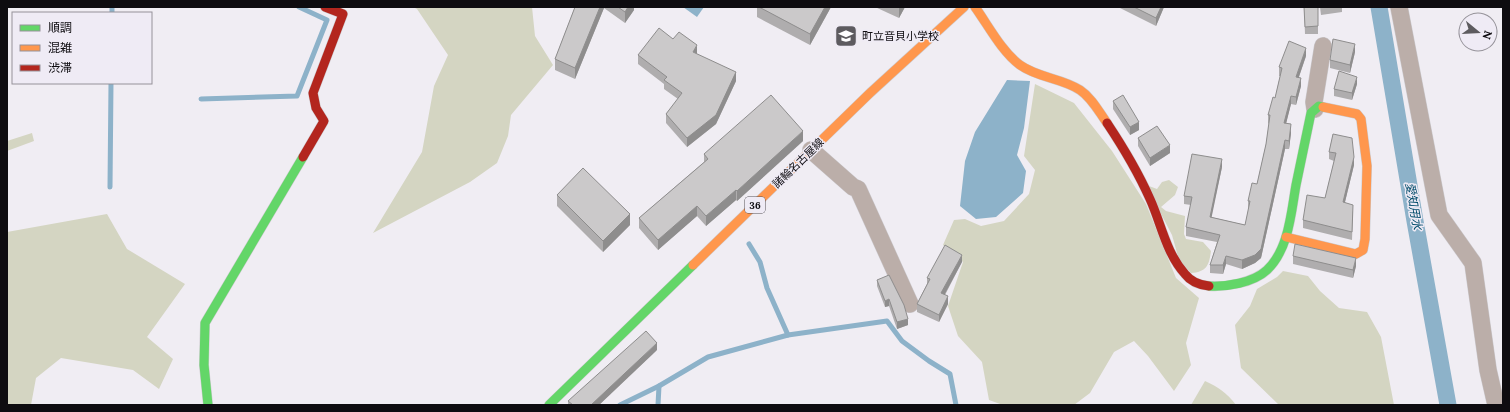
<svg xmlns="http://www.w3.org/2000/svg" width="1510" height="412" viewBox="0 0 1510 412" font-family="Lora,'Noto Sans JP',serif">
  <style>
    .green { fill: #d4d5c2 }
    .water { fill: #8db2c9 }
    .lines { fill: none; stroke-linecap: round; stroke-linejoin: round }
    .stream { stroke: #8db2c9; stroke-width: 5 }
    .canal { stroke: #8db2c9; stroke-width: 17 }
    .street-casing { stroke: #cccace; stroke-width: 18 }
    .fast-casing { stroke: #cccace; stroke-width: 10 }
    .slow-casing { stroke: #cccace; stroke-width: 10 }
    .jam-casing { stroke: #cccace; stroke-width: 10 }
    .street { stroke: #bbaea9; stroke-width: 17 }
    .fast { stroke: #63d668; stroke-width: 9 }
    .slow { stroke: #ff974d; stroke-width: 9 }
    .jam { stroke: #b3261e; stroke-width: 9 }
    .wall { fill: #afadae }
    .shaded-wall { fill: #8e8d8d }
    .building { fill: #cbc9ca; stroke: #8e8d8d }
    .labels { text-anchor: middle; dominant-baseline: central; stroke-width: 3; stroke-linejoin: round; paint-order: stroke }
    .shield { fill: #efebf5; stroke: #524f55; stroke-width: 1 }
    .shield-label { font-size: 10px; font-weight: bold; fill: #0e0c10 }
    .poi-label { font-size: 11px; fill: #0e0c10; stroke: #efebf5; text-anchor: start }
    .street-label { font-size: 11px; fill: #0e0c10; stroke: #efebf5 }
    .water-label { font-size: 12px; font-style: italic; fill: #004b6a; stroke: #efebf5 }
  </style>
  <rect width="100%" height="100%" fill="#f0edf3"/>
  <!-- green -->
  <g class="green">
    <path d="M413,7H532L535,36L553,65L511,115L508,136L497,163L470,182L373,233L422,152L434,86L448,55L417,9Z"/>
    <path d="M1035,84L1074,103L1112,151L1146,204L1176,278L1199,298L1186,343L1191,365L1174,391L1148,356L1134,341L1114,352L1090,393L1074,405H1003L989,400L982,362L958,336L948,306L963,262L943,245L954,220L965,219L981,226L1004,221L1029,194L1035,170L1024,156Z"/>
    <path d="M32,133L34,141L7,151V141Z"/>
    <path d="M1169,180L1178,187L1175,195L1161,207L1166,211L1185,216L1184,234L1186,239L1203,242L1211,251C1209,265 1207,272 1191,273L1179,260L1172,235L1158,208L1149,186L1157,189L1162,182Z"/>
    <path d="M107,214L127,249L185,284L147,337L173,359L159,389L133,370L61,358L36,378L31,405H7V232Z"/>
    <path d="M1283,271L1308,276L1320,291L1339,308L1367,312L1381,337L1394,405H1279L1241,368L1235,325L1250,306L1257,289L1277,277Z"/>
    <path d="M1205,381C1218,387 1227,393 1236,405H1191Z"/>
  </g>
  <!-- water -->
  <g class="water">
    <path d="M683,7H704L697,17Z"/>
    <path d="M1007,80L1030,81L1024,128L1017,155L1026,171L1023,193L996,217L976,219L960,206L965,161L975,132Z"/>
  </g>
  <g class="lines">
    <!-- stream -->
    <g class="stream">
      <path d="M112,13V7"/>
      <path d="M201,99L297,96L327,20L299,7"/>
      <path d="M110,187L111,83"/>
      <path d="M749,244L760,262L767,288L788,335"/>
      <path d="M620,405L659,386L708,357L788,335L887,321L902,341L929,361L950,374L956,405"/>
      <path d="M658,405L659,386"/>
    </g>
    <!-- canal -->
    <path class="canal" d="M1379,7L1415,221L1448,405"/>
    <!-- street casing -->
    <g class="street-casing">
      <g id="street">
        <path d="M1399,7L1439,215L1473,263L1488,370L1496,405"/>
        <path d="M1315,109L1314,102L1323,46"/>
        <path d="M811,150L853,187L858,189L910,304"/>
      </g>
    </g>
    <!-- fast casing -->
    <g class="fast-casing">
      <g id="fast">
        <path d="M1209,286C1226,287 1253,283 1267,270C1289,249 1291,213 1296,185C1301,161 1306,137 1311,113L1319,106L1323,107"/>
        <path d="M208,405L204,365L205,323L303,157"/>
        <path d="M549,405L693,265"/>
      </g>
    </g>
    <!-- slow casing -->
    <g class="slow-casing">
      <g id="slow">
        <path d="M975,7C988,25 1002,52 1020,65C1038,78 1062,78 1080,90C1092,98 1099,112 1107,123"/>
        <path d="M1286,237L1356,254L1363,250L1365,239L1367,166L1361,119L1357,114L1323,107"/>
        <path d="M693,265L870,93L964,7"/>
      </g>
    </g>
    <!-- jam casing -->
    <g class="jam-casing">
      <g id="jam">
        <path d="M1107,123C1123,147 1138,172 1150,199C1161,223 1166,253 1185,274C1191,282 1199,285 1209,286"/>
        <path d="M303,157L324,121L316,108L313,93L343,14L325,7"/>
      </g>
    </g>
    <!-- street -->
    <use href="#street" class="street"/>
    <!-- fast -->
    <use href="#fast" class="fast"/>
    <!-- slow -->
    <use href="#slow" class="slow"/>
    <!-- jam -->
    <use href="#jam" class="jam"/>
  </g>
  <!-- wall -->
  <g class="wall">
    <path d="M575,7H634V10L625,23L604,8L575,79L555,70V59Z"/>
    <path d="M757,7H831L810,45L757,17Z"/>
    <path d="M875,7H905L899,18Z"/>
    <path d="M1118,7H1164L1156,26Z"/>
    <path d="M1304,7H1318V34H1305Z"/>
    <path d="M1320,7H1342V12L1321,15Z"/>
    <path d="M673,39L697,54L736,81L716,124L687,147L666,123V114L678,99L664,89V84L638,64V55Z"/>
    <path d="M1355,52L1350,73L1330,68V60Z"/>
    <path d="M1306,56L1299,77L1301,86L1296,105L1291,104L1286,123L1291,133L1289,149H1285L1261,258L1255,263L1242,269L1226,264L1223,274L1210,273V265L1217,242L1186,236V227L1191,205L1184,204V196L1222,167L1211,217L1245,225L1249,209H1248V201L1257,184L1266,144L1269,124L1268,123V115L1275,98L1280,76H1279V67Z"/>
    <path d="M1357,84L1352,100L1334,96V89Z"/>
    <path d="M1113,101L1139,130L1130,135L1113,109Z"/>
    <path d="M1333,134L1354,165L1345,202L1353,212L1352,240L1303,228V220L1325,198L1334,161L1329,159V152Z"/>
    <path d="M1138,138L1170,153L1150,166L1138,146Z"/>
    <path d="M803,141L737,201L736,200L706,226L697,216L658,250L639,228V218L704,162V154Z"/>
    <path d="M557,195L630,225L603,252L557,206Z"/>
    <path d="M1293,256L1356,266L1353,278L1293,264Z"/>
    <path d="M962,262L945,295L948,304L939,322L917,312V304L927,284V278Z"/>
    <path d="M877,280L908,325L897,329L889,306L885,307L877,286Z"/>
    <path d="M657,350L599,405H568V401Z"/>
  </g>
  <!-- shaded-wall -->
  <g class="shaded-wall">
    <path d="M600,7H604V8L575,79V68Z"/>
    <path d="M628,7H634V10L625,23V12Z"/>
    <path d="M825,7H831L810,45V34Z"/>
    <path d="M899,7H905L899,18Z"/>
    <path d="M1161,7H1164L1156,26V18Z"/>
    <path d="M1355,44V52L1350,73V65Z"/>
    <path d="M697,45V54L693,52Z"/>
    <path d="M1306,48V56L1296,85V77Z"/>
    <path d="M736,72V81L716,124L687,147V138Z"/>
    <path d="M1357,77V84L1352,100V93Z"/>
    <path d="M1301,78V86L1296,105V97Z"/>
    <path d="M1291,96V104L1284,132V123Z"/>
    <path d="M1139,122V130L1130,135V127Z"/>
    <path d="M1291,124V133L1289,149V141Z"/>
    <path d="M803,131V141L737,201V191Z"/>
    <path d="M1285,140V149L1261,258L1255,263L1242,269V260Z"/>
    <path d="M1170,145V153L1150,166V158Z"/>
    <path d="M1354,157V165L1343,210V202Z"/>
    <path d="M1222,159V167L1210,225V217Z"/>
    <path d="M736,190V200L706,226V216Z"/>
    <path d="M697,206V216L658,250V240Z"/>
    <path d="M630,214V225L603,252V241Z"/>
    <path d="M962,255V262L941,301V293Z"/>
    <path d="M1226,256V264L1223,274V265Z"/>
    <path d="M1356,258V266L1353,278V270Z"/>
    <path d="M948,296V304L939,322V315Z"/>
    <path d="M889,299V306L885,307V301Z"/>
    <path d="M908,319V325L897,329V322Z"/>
    <path d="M657,343V350L599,405H591Z"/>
  </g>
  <!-- building -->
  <g class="building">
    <path d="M575,7H600L575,68L555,59Z"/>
    <path d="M618,7H628L625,12Z"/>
    <path d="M759,7H825L810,34Z"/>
    <path d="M1134,7H1161L1156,18Z"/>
    <path d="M1304,7H1318V26L1305,27Z"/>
    <path d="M659,28L673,39L679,32L697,45L693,52L736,72L716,115L687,138L666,114L682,93L664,80L667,77L638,55Z"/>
    <path d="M1333,39L1355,44L1350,65L1330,60Z"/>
    <path d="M1289,41L1306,48L1296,77L1301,78L1296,97L1291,96L1284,123L1291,124L1289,141L1285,140L1261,249L1255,255L1242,260L1226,256L1223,265H1210L1220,235L1186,227L1192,197L1184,196L1192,154L1222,159L1210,217L1245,225L1250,201H1248L1252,183L1257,184L1266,144L1270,115H1268L1273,97L1275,98L1282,68L1279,67Z"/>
    <path d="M1339,71L1357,77L1352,93L1334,89Z"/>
    <path d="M771,95L803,131L737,191L736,190L706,216L697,206L658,240L639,218L708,159L704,154Z"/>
    <path d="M1123,95L1139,122L1130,127L1113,101Z"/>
    <path d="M1157,126L1170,145L1150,158L1138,138Z"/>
    <path d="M1333,134L1352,138L1354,157L1343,202L1353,205L1352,232L1303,220L1307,195L1325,198L1336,153L1329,152Z"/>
    <path d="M583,168L630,214L603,241L557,195Z"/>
    <path d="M1295,244L1356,258L1353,270L1293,256Z"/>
    <path d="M945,245L962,255L941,293L948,296L939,315L917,304L930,279L927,278Z"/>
    <path d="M889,275L904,305L908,319L897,322L889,299L885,301L877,280Z"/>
    <path d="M646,331L657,343L591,405H573L568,401Z"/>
  </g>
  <!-- icons -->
  <defs>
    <g id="school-square" transform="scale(1.15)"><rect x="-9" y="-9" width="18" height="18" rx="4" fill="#5d5b5f" stroke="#efebf5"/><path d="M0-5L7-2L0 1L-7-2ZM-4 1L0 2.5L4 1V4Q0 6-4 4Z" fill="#fff"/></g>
  </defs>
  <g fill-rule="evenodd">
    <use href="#school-square" x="846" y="36"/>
  </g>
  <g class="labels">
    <!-- shield labels -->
    <rect class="shield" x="745" y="197" width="20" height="16" rx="3"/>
    <g class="shield-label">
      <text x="755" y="205">36</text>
    </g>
    <!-- poi labels -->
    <g class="poi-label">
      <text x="862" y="36">町立音貝小学校</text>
    </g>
    <!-- street labels -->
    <g class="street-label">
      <text transform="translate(798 163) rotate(-44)">諸輪名古屋線</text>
    </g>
    <!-- water labels -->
    <g class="water-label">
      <text transform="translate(1414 206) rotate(80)">愛知用水</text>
    </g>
  </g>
  <!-- border -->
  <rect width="1510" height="412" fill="none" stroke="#0e0c10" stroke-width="16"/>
  <!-- legend -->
  <rect x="12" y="12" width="140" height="72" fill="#efebf5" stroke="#959299"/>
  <rect x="20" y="25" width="20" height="6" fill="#63d668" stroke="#959299"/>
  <text x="48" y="32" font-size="12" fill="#0e0c10">順調</text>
  <rect x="20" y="45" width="20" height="6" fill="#ff974d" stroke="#959299"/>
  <text x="48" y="52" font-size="12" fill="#0e0c10">混雑</text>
  <rect x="20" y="65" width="20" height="6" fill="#b3261e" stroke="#959299"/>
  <text x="48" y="72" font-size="12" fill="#0e0c10">渋滞</text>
  <!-- north arrow -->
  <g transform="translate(1478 32) rotate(108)"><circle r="19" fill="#efebf5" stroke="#959299"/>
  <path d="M0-3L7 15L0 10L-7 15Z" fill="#5d5b5f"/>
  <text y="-6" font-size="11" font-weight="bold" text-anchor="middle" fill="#0e0c10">N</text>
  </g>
</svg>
